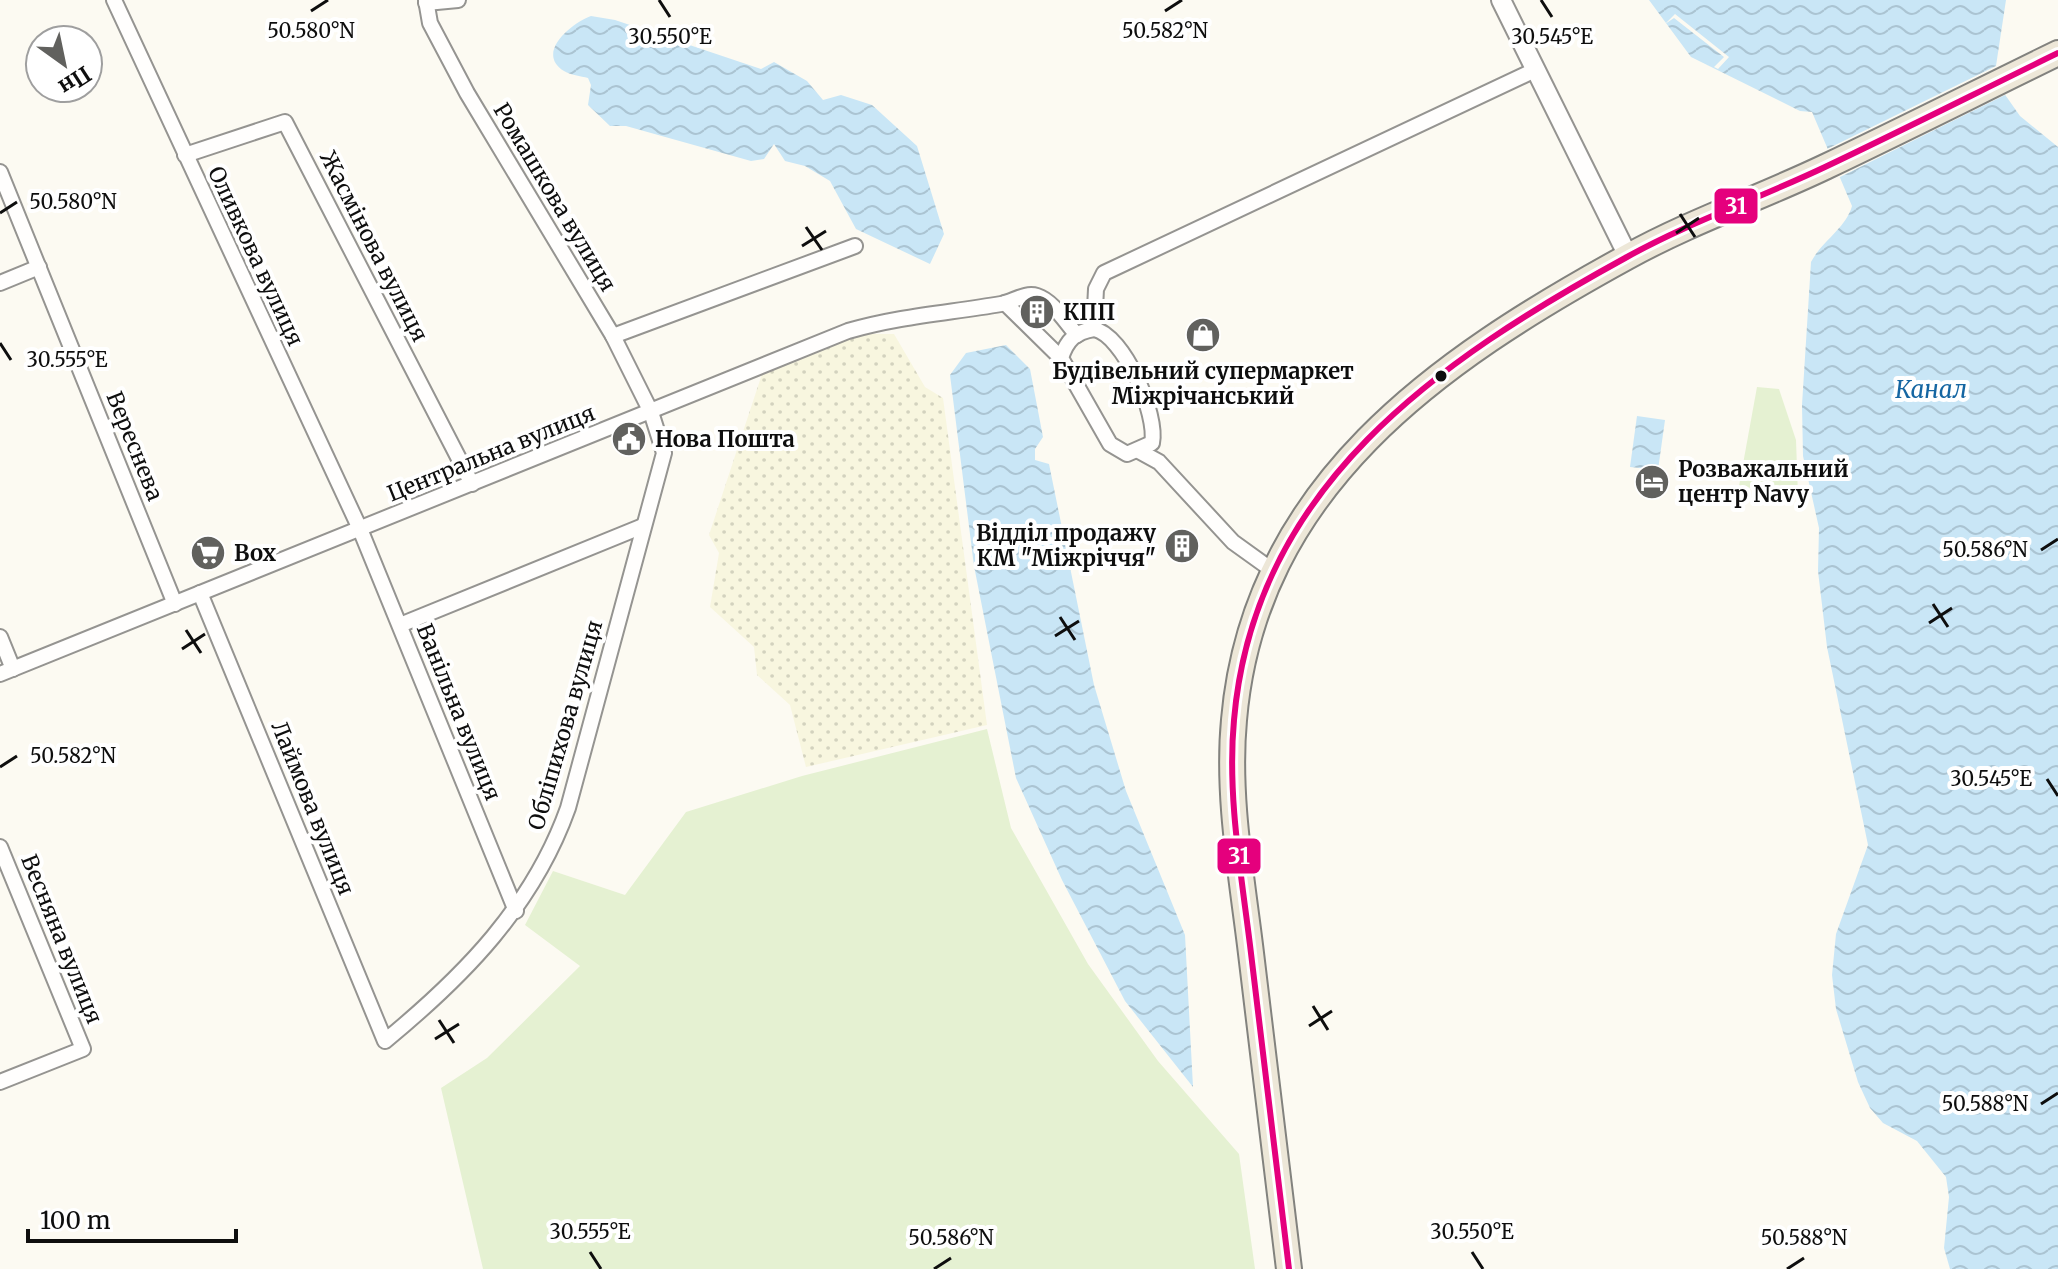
<svg xmlns="http://www.w3.org/2000/svg" width="2058" height="1269" viewBox="0 0 2058 1269" font-family="Merriweather,serif">
  <style>
    .farmland { fill: url(#farmland-dots) }
    .grass { fill: #e5f1d2 }
    .water { fill: url(#water-waves) }
    .pier { fill: #fcfaf2 }
    .lines { fill: none; stroke-linecap: round; stroke-linejoin: round }
    .minor-casing { stroke: #959491; stroke-width: 18 }
    .tertiary-casing { stroke: #959491; stroke-width: 22 }
    .primary-casing { stroke: #82827e; stroke-width: 28 }
    .minor { stroke: #fffefd; stroke-width: 14 }
    .tertiary { stroke: #fffefd; stroke-width: 18 }
    .primary { stroke: #ede7d8; stroke-width: 24 }
    .bus-1-casing { stroke: #fff; stroke-width: 12 }
    .bus-1 { stroke: #e5007d; stroke-width: 6 }
    .ticks { fill: none; stroke: #0e0e0e; stroke-width: 3 }
    .bus-dot { fill: #0e0e0e; stroke: #fff; stroke-width: 3 }
    .labels { text-anchor: middle; dominant-baseline: central; stroke-width: 8; stroke-linejoin: round; paint-order: stroke }
    .street-label { font-size: 22px; fill: #0e0e0e; stroke: #fff }
    .poi-label { font-size: 22px; font-weight: bold; fill: #0e0e0e; stroke: #fff; text-anchor: start }
    .water-label { font-size: 24px; font-style: italic; fill: #1566a2; stroke: #fff }
    .ticks-label { font-size: 20px; text-anchor: middle; fill: #0e0e0e; stroke: #fff; stroke-width: 8; stroke-linejoin: round; paint-order: stroke }
    .line-badge { stroke: #fff; stroke-width: 3 }
    .badge-label { font-size: 22px; text-anchor: middle; font-weight: bold; fill: #fff }
  </style>
  <defs>
    <pattern id="farmland-dots" width="8" height="8" patternUnits="userSpaceOnUse" patternTransform="scale(2)"><rect width="8" height="8" fill="#f8f6df"/><path d="M2 2h.1M6 6h.1" fill="none" stroke="#d3d2be" stroke-width="1.8" stroke-linecap="round"/></pattern>
    <pattern id="water-waves" width="16" height="10" patternUnits="userSpaceOnUse" patternTransform="scale(2)"><rect width="16" height="10" fill="#c9e6f6"/><path d="M0 5q4-4 8 0t8 0" fill="none" stroke="#abc4d2"/></pattern>
  </defs>
  <rect width="100%" height="100%" fill="#fcfaf2"/>
  <!-- farmland -->
  <path class="farmland" d="M862,334H894L925,387L943,398L987,725L806,767L790,705L757,675L754,647L710,607L719,553L709,535L762,374Z"/>
  <!-- grass -->
  <g class="grass">
    <path d="M1757,387L1779,389L1796,440L1798,496L1739,486Z"/>
    <path d="M987,729L1011,828L1088,964L1158,1061L1239,1154L1255,1269H483L441,1088L487,1058L580,966L525,925L553,871L625,895L686,812L802,776Z"/>
  </g>
  <!-- water -->
  <g class="water">
    <path d="M1649,0H2006L1994,79L2020,116L2058,147V1269H1950L1944,1248L1949,1197L1946,1177L1917,1141L1883,1123L1870,1108L1858,1082L1836,1009L1832,975L1836,934L1868,845L1827,647L1818,571L1819,528L1803,456L1802,405L1811,262C1822,241 1846,228 1852,206L1812,112L1800,111L1691,57Z"/>
    <path d="M591,16L615,20L761,69L774,62L807,81L823,100L841,95L872,105L917,146L944,234L930,264L856,229L830,181L805,166L785,161L774,144L764,159L751,161L626,126H610L588,105L591,85L588,78C581,76 570,75 564,71C534,52 574,22 591,16Z"/>
    <path d="M1006,345L1030,369L1043,437L1035,449V460L1049,464L1094,685L1126,791L1185,935L1193,1087L1125,1001L1062,880L1016,778L974,566L950,375L966,353Z"/>
    <path d="M1637,416L1665,420L1658,470L1630,467Z"/>
  </g>
  <!-- pier -->
  <g class="pier">
    <path d="M1675,14L1729,57L1718,69L1714,67L1724,57L1674,18L1665,24Z"/>
    <path d="M2000,64L1998,78L2007,94L1838,178L1825,150Z"/>
  </g>
  <g class="lines">
    <!-- minor casing -->
    <g class="minor-casing">
      <g id="minor">
        <path d="M114,0L360,529L516,911"/>
        <path d="M426,3L458,0"/>
        <path d="M185,155L285,122L472,484"/>
        <path d="M0,172L175,604"/>
        <path d="M0,283L39,267"/>
        <path d="M1005,303L1061,358"/>
        <path d="M1094,329L1096,289L1104,273L1535,70"/>
        <path d="M1094,329C1124,335 1158,415 1152,443L1127,454L1110,444L1061,358C1067,340 1075,332 1094,329Z"/>
        <path d="M613,336L855,246"/>
        <path d="M1139,451L1159,462L1233,542L1272,570"/>
        <path d="M200,593L385,1041C464,976 533,906 568,808L664,453L651,412L613,336L467,93L430,23L426,0"/>
        <path d="M400,625L643,526"/>
        <path d="M0,637L13,669"/>
        <path d="M0,674L848,331C900,316 948,313 1001,304C1013,302 1025,292 1037,296C1053,301 1066,323 1077,335"/>
        <path d="M0,847L83,1049L0,1082"/>
      </g>
    </g>
    <!-- tertiary casing -->
    <g class="tertiary-casing">
      <path id="tertiary" d="M1501,0L1628,256"/>
    </g>
    <!-- primary casing -->
    <g class="primary-casing">
      <path id="primary" d="M1289,1269C1277,1161 1264,1053 1250,945C1241,872 1227,794 1234,720C1254,486 1439,360 1627,257C1690,222 1760,198 1825,167C1903,130 1980,91 2058,53"/>
    </g>
    <!-- minor -->
    <use href="#minor" class="minor"/>
    <!-- tertiary -->
    <use href="#tertiary" class="tertiary"/>
    <!-- primary -->
    <use href="#primary" class="primary"/>
    <!-- bus-1 casing -->
    <g class="bus-1-casing">
      <path id="bus-1" d="M1289,1269C1277,1161 1264,1053 1250,945C1241,872 1227,794 1234,720C1254,486 1439,360 1627,257C1690,222 1760,198 1825,167C1903,130 1980,91 2058,53"/>
    </g>
    <!-- bus-1 -->
    <use href="#bus-1" class="bus-1"/>
  </g>
  <!-- ticks -->
  <path class="ticks" d="M659,0L670,17M1541,0L1552,17M311,11L328,0M1165,11L1182,0M0,213L17,202M1680,214L1695,237M806,227L822,250M1676,233L1699,218M802,246L826,231M0,343L11,360M2041,550L2058,539M1933,604L1948,627M1060,617L1075,640M1929,623L1952,608M186,630L201,653M1055,636L1079,621M182,649L205,634M0,767L17,756M2047,779L2058,796M1313,1006L1328,1030M439,1020L454,1043M1309,1026L1332,1011M435,1039L459,1024M2041,1104L2058,1093M590,1252L601,1269M1472,1252L1483,1269M934,1269L951,1258M1787,1269L1804,1258"/>
  <!-- icons -->
  <defs>
    <g id="building-disc" transform="scale(1.8)"><circle r="9.5" fill="#61615e" stroke="#fff"/><path d="M-4-6H4V6H1V3H-1V6H-4ZM-2.5-4.3h1.7v1.8h-1.7ZM.8-4.3h1.7v1.8H.8ZM-2.5-1h1.7V.8h-1.7ZM.8-1h1.7V.8H.8Z" fill="#fff"/></g>
    <g id="shop-disc" transform="scale(1.8)"><circle r="9.5" fill="#61615e" stroke="#fff"/><path d="M-5-2.5h2.3a2.7 3.5 0 0 1 5.4 0H5L5.5 6h-11ZM-1.5-2.5h3a1.5 2.3 0 0 0-3 0Z" fill="#fff"/></g>
    <g id="civic-disc" transform="scale(1.8)"><circle r="9.5" fill="#61615e" stroke="#fff"/><path d="M-.6-6.5H3V-4.5H.6V-3L4-1V1h2V6H-6V1h2V-1L-.6-3ZM-1.2 2.5V6h2.4V2.5Z" fill="#fff"/></g>
    <g id="hotel-disc" transform="scale(1.8)"><circle r="9.5" fill="#61615e" stroke="#fff"/><path d="M-6-4.5h1.5V1H6V5H4.5V3h-9V5H-6ZM-4 0a1.8 1.8 0 1 1 3.6 0ZM.5 0V-2.5h3Q6-2.5 6 0Z" fill="#fff"/></g>
    <g id="supermarket-disc" transform="scale(1.8)"><circle r="9.5" fill="#61615e" stroke="#fff"/><path d="M-6-5.5h2.5l.6 2H6L4.5 2H-2.5L-4.4-4H-6ZM-1.5 3.2a1.3 1.3 0 1 0 .1 0ZM3 3.2a1.3 1.3 0 1 0 .1 0Z" fill="#fff"/></g>
  </defs>
  <g fill-rule="evenodd">
    <use href="#building-disc" x="1037" y="312"/>
    <use href="#shop-disc" x="1203" y="335"/>
    <use href="#civic-disc" x="629" y="439"/>
    <use href="#hotel-disc" x="1652" y="482"/>
    <use href="#building-disc" x="1182" y="546"/>
    <use href="#supermarket-disc" x="208" y="553"/>
  </g>
  <!-- markers -->
  <circle class="bus-dot" cx="1441" cy="376" r="7"/>
  <g class="labels">
    <!-- street labels -->
    <g class="street-label">
      <text transform="translate(555 197) rotate(59)">Ромашкова вулиця</text>
      <text transform="translate(374 246) rotate(63)">Жасмінова вулиця</text>
      <text transform="translate(256 256) rotate(65)">Оливкова вулиця</text>
      <text transform="translate(135 446) rotate(68)">Вереснева</text>
      <text transform="translate(491 453) rotate(-22)">Центральна вулиця</text>
      <text transform="translate(459 712) rotate(68)">Ванільна вулиця</text>
      <text transform="translate(565 725) rotate(-74)">Обліпихова вулиця</text>
      <text transform="translate(313 808) rotate(68)">Лаймова вулиця</text>
      <text transform="translate(62 939) rotate(68)">Весняна вулиця</text>
    </g>
    <!-- poi labels -->
    <g class="poi-label">
      <text x="1063" y="312">КПП</text>
      <text x="1203" y="371" text-anchor="middle">Будівельний супермаркет<tspan x="1203" dy="25">Міжрічанський</tspan></text>
      <text x="655" y="439">Нова Пошта</text>
      <text x="1678" y="469">Розважальний<tspan x="1678" dy="25">центр Navy</tspan></text>
      <text x="1156" y="533" text-anchor="end">Відділ продажу<tspan x="1156" dy="25">КМ "Міжріччя"</tspan></text>
      <text x="234" y="553">Box</text>
    </g>
    <!-- water labels -->
    <g class="water-label">
      <text x="1931" y="389">Канал</text>
    </g>
  </g>
  <g class="ticks-label">
    <text x="311" y="38">50.580°N</text>
    <text x="1165" y="38">50.582°N</text>
    <text x="670" y="44">30.550°E</text>
    <text x="1552" y="44">30.545°E</text>
    <text x="73" y="209">50.580°N</text>
    <text x="67" y="367">30.555°E</text>
    <text x="1985" y="557">50.586°N</text>
    <text x="73" y="763">50.582°N</text>
    <text x="1991" y="786">30.545°E</text>
    <text x="1985" y="1111">50.588°N</text>
    <text x="590" y="1239">30.555°E</text>
    <text x="1472" y="1239">30.550°E</text>
    <text x="951" y="1245">50.586°N</text>
    <text x="1804" y="1245">50.588°N</text>
  </g>
  <g class="line-badge">
    <rect x="1713" y="187" width="46" height="38" rx="8" fill="#e5007d"/>
    <rect x="1216" y="837" width="46" height="38" rx="8" fill="#e5007d"/>
  </g>
  <g class="badge-label">
    <text x="1736" y="214">31</text>
    <text x="1239" y="864">31</text>
  </g>
  <!-- north arrow -->
  <g transform="translate(64 64) rotate(147)"><circle r="38" fill="#ffffff" stroke="#9f9f9f" stroke-width="2"/>
  <path d="M0-6L14 30L0 20L-14 30Z" fill="#61615e"/>
  <text y="-12" font-size="22" font-weight="bold" text-anchor="middle" fill="#0e0e0e">Пн</text>
  </g>
  <!-- scale -->
  <path d="M28 1229v12h208v-12" fill="none" stroke="#0e0e0e" stroke-width="4"/>
  <text x="40" y="1229" font-size="24" fill="#0e0e0e" stroke="#ffffff" stroke-width="6" paint-order="stroke">100 m</text>
</svg>
